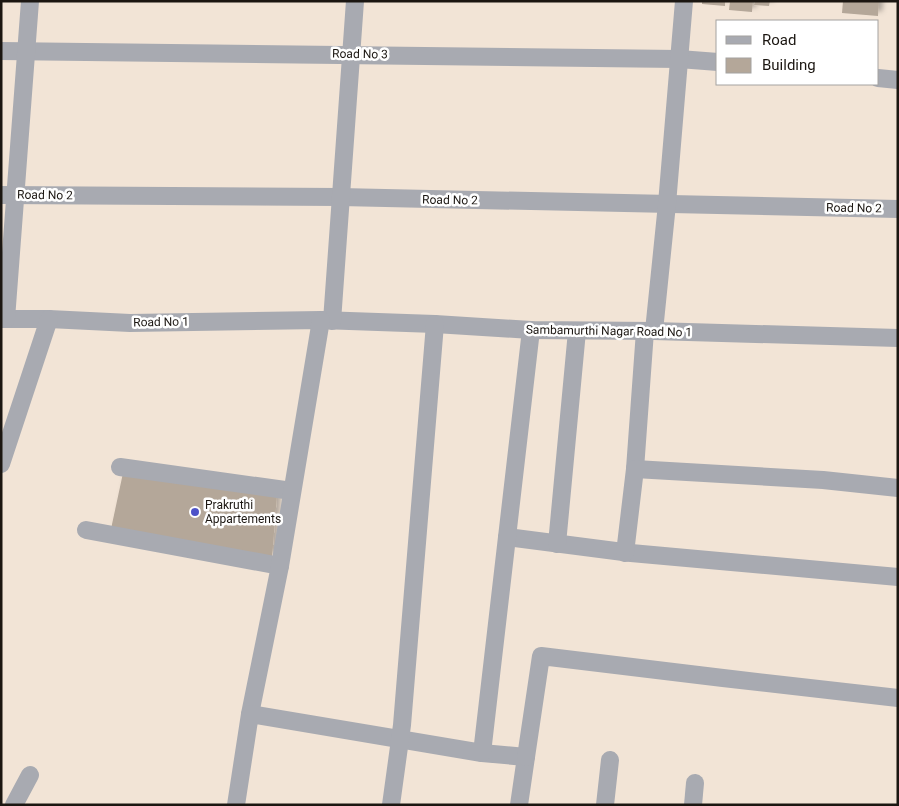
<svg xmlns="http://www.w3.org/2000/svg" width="899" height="806" viewBox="0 0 899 806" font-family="Roboto,sans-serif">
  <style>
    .building { fill: #b4a799; filter: url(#shadow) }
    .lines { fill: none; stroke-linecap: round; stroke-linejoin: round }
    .minor { stroke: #a8aab1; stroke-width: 18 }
    .poi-dot { fill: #4d52c8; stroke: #fff; stroke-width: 2 }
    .labels { text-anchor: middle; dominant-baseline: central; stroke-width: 5; stroke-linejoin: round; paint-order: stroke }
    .street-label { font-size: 12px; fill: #1b1611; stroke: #fff }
    .poi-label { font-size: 12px; fill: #1b1611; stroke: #fff; text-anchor: start }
  </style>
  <defs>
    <filter id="shadow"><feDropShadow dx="4.5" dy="-4.5" stdDeviation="2.5" flood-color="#0004"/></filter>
  </defs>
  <rect width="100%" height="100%" fill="#f2e4d6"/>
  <!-- building -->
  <g class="building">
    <path d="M702,1H725V6L702,4Z"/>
    <path d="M730,1H753L752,12L729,10Z"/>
    <path d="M755,1H770L769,6L754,5Z"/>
    <path d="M843,1H879L878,16L842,13Z"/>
    <path d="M123,473L277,495L272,558L111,529Z"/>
  </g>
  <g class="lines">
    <!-- minor -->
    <g class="minor">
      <path d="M1,51L679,59L718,62"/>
      <path d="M878,78L898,80"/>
      <path d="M1,195L340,197L898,209"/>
      <path d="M1,319H49L130,323L321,320L435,324L531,330L654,331L898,338"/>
      <path d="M6,319L30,1"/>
      <path d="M332,321L355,1"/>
      <path d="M654,331L667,204L684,1"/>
      <path d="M1,464L49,319"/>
      <path d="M120,467L292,491"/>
      <path d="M635,469L645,331"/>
      <path d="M86,530L280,566"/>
      <path d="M507,537L631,553L898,577"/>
      <path d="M557,544L577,331"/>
      <path d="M625,553L635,469L823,480L898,488"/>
      <path d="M250,714L280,566L321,320"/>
      <path d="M482,753L526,757L519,805"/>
      <path d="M526,757L541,656L723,678L898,698"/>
      <path d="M14,805L30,775"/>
      <path d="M236,805L250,714L482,753L531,330"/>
      <path d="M391,805L402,725L435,324"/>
      <path d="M605,805L610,760"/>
      <path d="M693,805L695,783"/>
    </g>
  </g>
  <!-- markers -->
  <circle class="poi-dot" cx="195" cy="512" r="5"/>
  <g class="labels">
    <!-- street labels -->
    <g class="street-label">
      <text transform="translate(360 54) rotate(1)">Road No 3</text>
      <text transform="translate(45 195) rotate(1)">Road No 2</text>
      <text transform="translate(450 200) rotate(1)">Road No 2</text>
      <text transform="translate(854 208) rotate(1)">Road No 2</text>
      <text transform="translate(161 322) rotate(-1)">Road No 1</text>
      <text transform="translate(609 331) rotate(1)">Sambamurthi Nagar Road No 1</text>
    </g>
    <!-- poi labels -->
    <g class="poi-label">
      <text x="205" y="505">Prakruthi<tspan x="205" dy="14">Appartements</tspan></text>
    </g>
  </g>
  <!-- border -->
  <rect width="899" height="806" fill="none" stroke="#1b1611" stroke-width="5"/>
  <!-- legend -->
  <rect x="716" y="20" width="162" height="65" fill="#ffffff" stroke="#a4a2a0"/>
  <rect x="726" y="36" width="25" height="8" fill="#a8aab1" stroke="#a4a2a0"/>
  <text x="762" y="45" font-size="15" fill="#1b1611">Road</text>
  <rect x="726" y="58" width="25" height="15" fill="#b4a799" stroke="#a4a2a0"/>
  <text x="762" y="70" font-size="15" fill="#1b1611">Building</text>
</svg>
